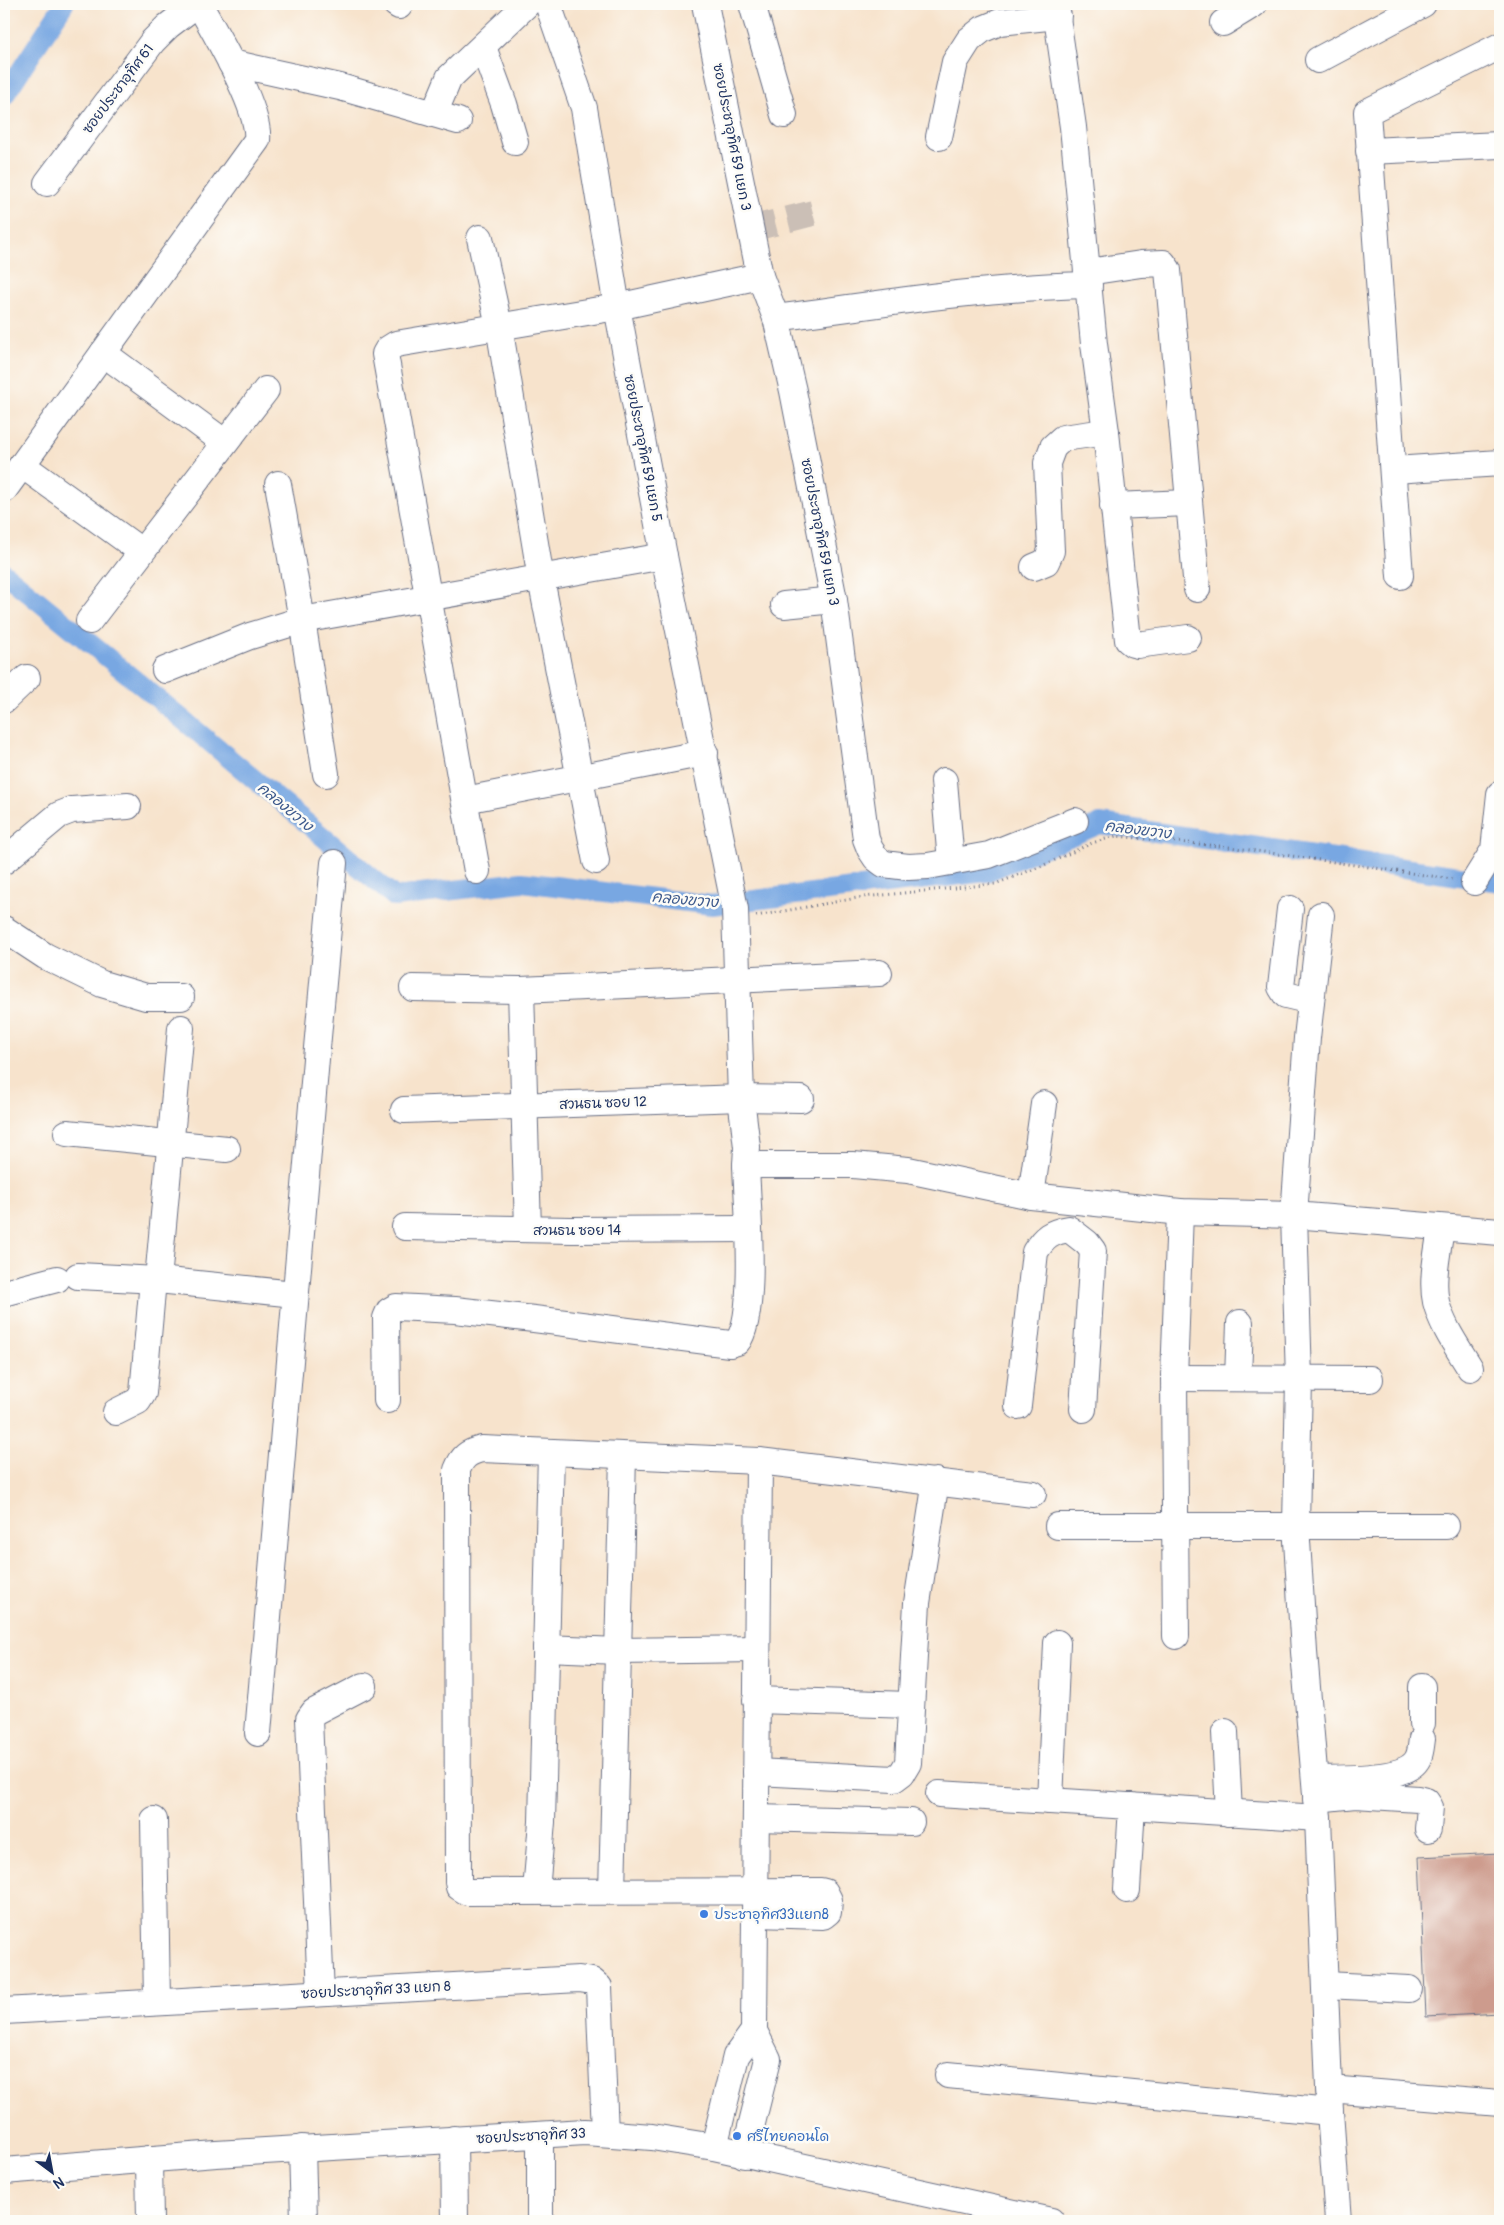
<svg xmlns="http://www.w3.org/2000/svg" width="1504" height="2225" viewBox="0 0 1504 2225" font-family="Pangolin,'Playpen Sans Thai',sans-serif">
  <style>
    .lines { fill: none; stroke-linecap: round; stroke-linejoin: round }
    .canal { stroke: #78a7e2; stroke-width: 20 }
    .building { fill: #cd9b8d }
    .minor-tunnel { stroke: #cbbfb6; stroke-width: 26; stroke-dasharray: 26 13; stroke-linecap: butt }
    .minor-casing { stroke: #686e84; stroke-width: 28 }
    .path { stroke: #686e84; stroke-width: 3; stroke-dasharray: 1 4; stroke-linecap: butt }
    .minor { stroke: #fff; stroke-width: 26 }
    .shop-dot { fill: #3f7fe0; stroke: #fdfcf7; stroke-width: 2 }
    .labels { text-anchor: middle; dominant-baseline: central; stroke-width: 5; stroke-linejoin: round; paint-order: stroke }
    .street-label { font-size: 14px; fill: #1b2f5e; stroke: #fdfcf7 }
    .shop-label { font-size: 14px; fill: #366cbe; stroke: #fdfcf7; text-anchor: start }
    .water-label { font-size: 15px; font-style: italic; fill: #3c598c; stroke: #fdfcf7 }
  </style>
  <rect width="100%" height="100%" fill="#fdfcf7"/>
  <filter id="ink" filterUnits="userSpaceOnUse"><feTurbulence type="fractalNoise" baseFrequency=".02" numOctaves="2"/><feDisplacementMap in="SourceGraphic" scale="10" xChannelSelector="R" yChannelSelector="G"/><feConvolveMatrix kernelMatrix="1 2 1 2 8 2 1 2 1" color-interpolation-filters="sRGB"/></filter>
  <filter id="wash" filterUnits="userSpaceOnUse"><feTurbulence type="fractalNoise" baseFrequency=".0096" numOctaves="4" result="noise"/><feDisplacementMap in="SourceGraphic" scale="20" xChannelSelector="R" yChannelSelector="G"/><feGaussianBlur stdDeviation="1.12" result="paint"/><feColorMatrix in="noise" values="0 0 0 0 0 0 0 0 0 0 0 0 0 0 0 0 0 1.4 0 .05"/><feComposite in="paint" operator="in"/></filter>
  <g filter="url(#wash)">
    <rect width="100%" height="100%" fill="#f7e3cc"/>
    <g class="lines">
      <!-- canal -->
      <g class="canal">
        <path d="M4,96L64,4"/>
        <path d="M4,573L163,703L395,897L522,882L712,905L986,872L1100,824L1500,882"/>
      </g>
    </g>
    <g id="blocks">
      <!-- building -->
      <path class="building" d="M1500,1853V2013L1426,2017L1419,1857Z"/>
    </g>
  </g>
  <g filter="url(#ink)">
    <use href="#blocks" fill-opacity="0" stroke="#686e84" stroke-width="1"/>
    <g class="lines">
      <!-- minor-tunnel -->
      <path class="minor-tunnel" d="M750,229L817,212"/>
      <!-- minor casing -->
      <g class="minor-casing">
        <g id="minor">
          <path d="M396,4L399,6"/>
          <path d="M548,4L584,108L617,307L664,556L732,894L735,909L741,1098L747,1147L746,1165H853L908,1170L1031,1196L1180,1212L1294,1215L1500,1232"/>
          <path d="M705,4L760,276L776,318L793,391L834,600L866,839L870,849L876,858L884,864L908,867L928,866L989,855L1075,821"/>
          <path d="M752,4L784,115"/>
          <path d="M1055,4L1073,127L1094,344L1106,432L1128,640L1133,644L1137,645L1188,638"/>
          <path d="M1223,23L1254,4"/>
          <path d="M483,47L504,104L515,142"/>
          <path d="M1318,60L1423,4"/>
          <path d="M231,63L340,87L434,114L449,78L527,4"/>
          <path d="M434,114L458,121"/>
          <path d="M939,137L955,62L969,40L983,29L1000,22L1058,16"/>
          <path d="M1369,151L1500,145"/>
          <path d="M47,183L153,41L168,26L197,4"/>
          <path d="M480,238L499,326L541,579L596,861"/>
          <path d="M1088,272L1141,264L1163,263L1168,270L1197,589"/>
          <path d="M776,318C880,304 984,287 1089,285"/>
          <path d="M103,353L224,442"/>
          <path d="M22,465L141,551"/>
          <path d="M1394,470L1500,463"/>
          <path d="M278,484L302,620L326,774"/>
          <path d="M4,490L257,140C261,110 215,33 199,4"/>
          <path d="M1113,506L1189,503"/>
          <path d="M1034,567L1046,562L1051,551L1047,463L1053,447L1063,438L1106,432"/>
          <path d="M1400,576L1367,112L1500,46"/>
          <path d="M784,605L834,600"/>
          <path d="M89,621L266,390"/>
          <path d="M165,670L250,636L302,620L664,556"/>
          <path d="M4,700L27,678"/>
          <path d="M944,781L951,862"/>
          <path d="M465,800L705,753"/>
          <path d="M4,861L59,815L72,810L128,806"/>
          <path d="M477,871L385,354L388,349L396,344L617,307L760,276"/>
          <path d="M1474,882L1494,850L1500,794"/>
          <path d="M1290,909L1281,987L1286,995L1311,1001"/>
          <path d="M1321,915L1307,1038L1294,1215L1299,1379L1296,1525L1304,1652L1318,1818L1330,2112L1338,2221"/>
          <path d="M4,929L45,956L102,984L146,997H181"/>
          <path d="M413,988L521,990L879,973"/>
          <path d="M521,990L528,1229"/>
          <path d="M404,1110L741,1098L801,1099"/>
          <path d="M67,1133L227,1149"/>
          <path d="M1031,1196L1044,1104"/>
          <path d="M405,1227L572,1230L748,1229"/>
          <path d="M1441,1228C1438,1251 1431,1280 1436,1302C1442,1326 1458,1348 1470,1368"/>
          <path d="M78,1276L158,1280L295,1294"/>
          <path d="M158,1280L181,1028"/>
          <path d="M4,1293L57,1279"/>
          <path d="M1174,1378L1370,1379"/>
          <path d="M1238,1378L1240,1323"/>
          <path d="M387,1400L386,1318L389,1311L396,1307L455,1310L534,1319L730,1344L737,1342C758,1317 747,1201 746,1165"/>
          <path d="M1018,1406L1035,1252C1044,1237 1051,1232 1069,1229L1087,1243L1093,1251L1083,1409"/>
          <path d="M116,1412L138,1401L143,1393L153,1280"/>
          <path d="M1058,1526H1446"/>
          <path d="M1176,1636L1174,1378L1180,1212"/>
          <path d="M546,1648L618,1651L757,1649"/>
          <path d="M1422,1687V1723"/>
          <path d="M756,1700L910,1705"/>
          <path d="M1225,1732L1229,1813"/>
          <path d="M258,1733L316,1059L334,863"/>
          <path d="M756,1772L894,1779L902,1773L908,1763L917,1603L936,1481"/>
          <path d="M1315,1779C1339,1778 1407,1782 1418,1758C1421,1752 1421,1745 1422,1739"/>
          <path d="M939,1794L1318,1818"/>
          <path d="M1316,1799L1355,1795L1418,1799L1426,1801L1430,1807L1428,1829"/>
          <path d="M1050,1801L1057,1643"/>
          <path d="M756,1818L911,1822"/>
          <path d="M154,1820L157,2002"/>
          <path d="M1127,1890L1132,1806"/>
          <path d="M536,1891L542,1822L551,1452"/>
          <path d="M612,1891L623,1456"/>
          <path d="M756,1914L823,1916L828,1912L829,1900L825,1892L821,1891L467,1892L459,1887L458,1882L457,1470C462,1457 468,1452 482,1449L759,1461L1033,1494"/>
          <path d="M1325,1985L1409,1989"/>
          <path d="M321,1993L309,1719L314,1712L364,1686"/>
          <path d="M4,2011L579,1979L592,1981L599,1987L605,2133"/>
          <path d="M948,2075L1330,2112"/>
          <path d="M1329,2089L1500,2103"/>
          <path d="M540,2135V2221"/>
          <path d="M454,2139L455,2221"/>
          <path d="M714,2147L736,2056L754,2031"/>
          <path d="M302,2148L304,2221"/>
          <path d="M744,2155L768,2059L754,2031L759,1461"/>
          <path d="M149,2159L150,2221"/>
          <path d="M4,2171L216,2154L585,2132L652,2137L714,2147L1051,2221"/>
        </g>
      </g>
      <!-- path -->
      <path class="path" d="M756,916L863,897L995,884L1042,866L1092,843L1116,836L1229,847L1452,879"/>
      <!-- minor -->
      <use href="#minor" class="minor"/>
    </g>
  </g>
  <!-- markers -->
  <g class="shop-dot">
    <circle cx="704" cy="1914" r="5"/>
    <circle cx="737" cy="2136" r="5"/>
  </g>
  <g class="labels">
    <!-- street labels -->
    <g class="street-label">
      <text transform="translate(118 89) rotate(-53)">ซอยประชาอุทิศ 61</text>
      <text transform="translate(732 137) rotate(79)">ซอยประชาอุทิศ 59 แยก 3</text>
      <text transform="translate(643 448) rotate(79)">ซอยประชาอุทิศ 59 แยก 5</text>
      <text transform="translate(820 532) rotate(79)">ซอยประชาอุทิศ 59 แยก 3</text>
      <text transform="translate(603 1103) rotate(-2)">สวนธน ซอย 12</text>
      <text x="577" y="1230">สวนธน ซอย 14</text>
      <text transform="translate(376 1990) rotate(-3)">ซอยประชาอุทิศ 33 แยก 8</text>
      <text transform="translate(531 2136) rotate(-3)">ซอยประชาอุทิศ 33</text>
    </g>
    <!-- shop labels -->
    <g class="shop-label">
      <text x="714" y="1914">ประชาอุทิศ33แยก8</text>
      <text x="747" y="2136">ศรีไทยคอนโด</text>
    </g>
    <!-- water labels -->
    <g class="water-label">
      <text transform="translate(285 807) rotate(40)">คลองขวาง</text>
      <text transform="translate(1138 830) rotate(7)">คลองขวาง</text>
      <text transform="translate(685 900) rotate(5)">คลองขวาง</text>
    </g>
  </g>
  <!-- margin -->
  <rect width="1504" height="2225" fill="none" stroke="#fdfcf7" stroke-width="20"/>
  <!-- north arrow -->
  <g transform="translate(52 2172) rotate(148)" stroke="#fdfcf7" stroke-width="4" paint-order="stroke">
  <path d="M0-4L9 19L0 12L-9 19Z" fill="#1b2f5e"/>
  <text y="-8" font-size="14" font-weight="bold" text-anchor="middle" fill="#1b2f5e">N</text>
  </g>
</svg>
